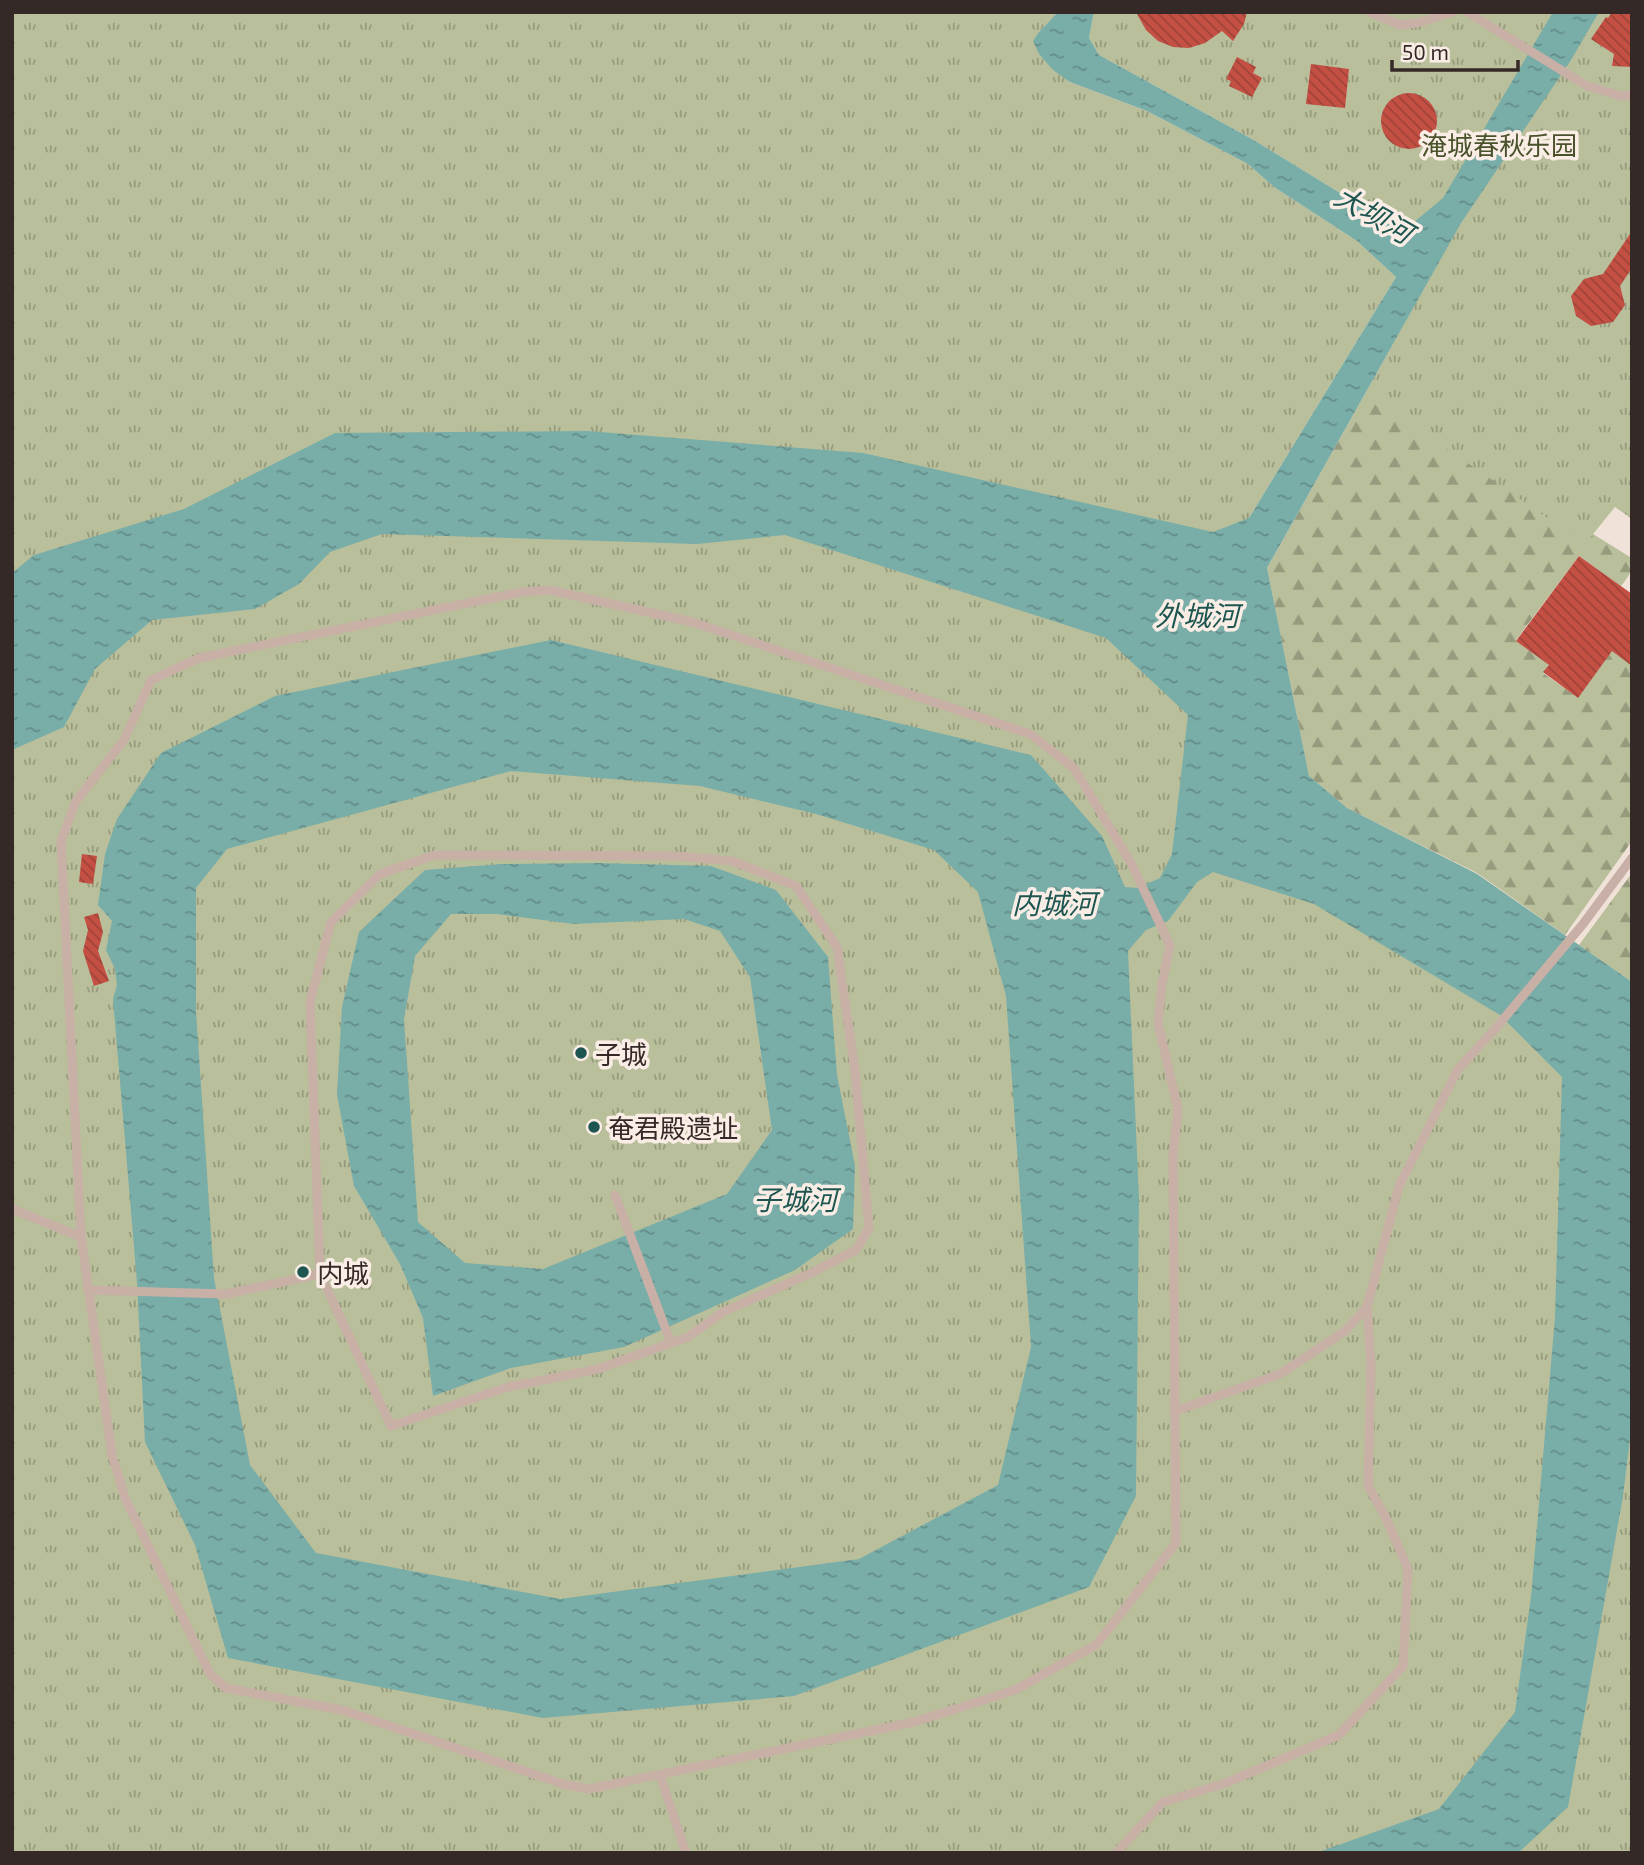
<svg xmlns="http://www.w3.org/2000/svg" width="1644" height="1865" viewBox="0 0 1644 1865" font-family="'Exo 2','Noto Sans SC',sans-serif">
  <style>
    .forest { fill: url(#forest-firs) }
    .park { fill: url(#park-tufts) }
    .water { fill: url(#water-ripples); fill-rule: evenodd }
    .building { fill: url(#building-back-hatch) }
    .lines { fill: none; stroke-linecap: round; stroke-linejoin: round }
    .service { stroke: #c8b0a6; stroke-width: 9 }
    .poi-dot { fill: #1d5550; stroke: #f9ede5; stroke-width: 2.5 }
    .labels { text-anchor: middle; dominant-baseline: central; stroke-width: 7; stroke-linejoin: round; paint-order: stroke }
    .park-label { font-size: 26px; fill: #49522b; stroke: #f9ede5 }
    .poi-label { font-size: 26px; fill: #342927; stroke: #f9ede5; text-anchor: start }
    .water-label { font-size: 28px; font-style: italic; fill: #1d5550; stroke: #f9ede5 }
  </style>
  <defs>
    <pattern id="forest-firs" width="22" height="20" patternUnits="userSpaceOnUse" patternTransform="scale(1.75)"><rect width="22" height="20" fill="#b8bf9a"/><path d="M5 1l3.5 6h-7zM16 11l3.5 6h-7z" fill="#969b7e"/></pattern>
    <pattern id="park-tufts" width="24" height="20" patternUnits="userSpaceOnUse" patternTransform="scale(1.75)"><rect width="24" height="20" fill="#b8bf9a"/><path d="M3 7l-1-3M5 7V3M7 7l1-3M15 17l-1-3M17 17v-4M19 17l1-3" fill="none" stroke="#969b7e"/></pattern>
    <pattern id="water-ripples" width="26" height="14" patternUnits="userSpaceOnUse" patternTransform="scale(1.75)"><rect width="26" height="14" fill="#79ada8"/><path d="M2 4q2-2 4 0t4 0M15 11q2-2 4 0t4 0" fill="none" stroke="#648d89"/></pattern>
    <pattern id="building-back-hatch" width="6" height="6" patternUnits="userSpaceOnUse" patternTransform="scale(1.75)"><rect width="6" height="6" fill="#c45044"/><path d="M-1 5l2 2M0 0l6 6M5-1l2 2" fill="none" stroke="#a04239"/></pattern>
  </defs>
  <rect width="100%" height="100%" fill="#f1e2d9"/>
  <!-- forest -->
  <g class="forest">
    <path d="M1461,223L1572,526L1593,534L1630,557C1633,572 1630,574 1621,586L1579,556L1516,640L1549,665L1543,673L1577,697L1619,641L1632,666V841L1565,935L1477,873L1347,808L1309,776L1267,568Z"/>
    <path d="M1632,873V982L1579,945Z"/>
  </g>
  <!-- park -->
  <g class="park">
    <path d="M12,12H1058L1039,32L1070,82L1147,111L1248,164L1274,187L1357,241L1396,277L1249,518L1267,568L1309,776L1347,808L1477,874L1632,982V1853H12Z"/>
    <path d="M1094,12H1632V519L1615,507L1585,544L1366,393L1436,266L1401,233L1381,218L1252,139L1099,55L1089,38Z"/>
  </g>
  <!-- water -->
  <g class="water">
    <path d="M1058,12H1094L1089,38L1099,55L1252,139L1381,218L1401,233L1443,198L1553,12H1599L1571,60L1461,223L1267,568L1309,776L1347,808L1477,874L1632,982V1422L1623,1496L1568,1807L1518,1853H1316L1439,1809L1515,1712L1531,1597L1555,1317L1562,1077L1500,1015L1314,904L1213,872L1197,882L1168,921L1146,930L1128,951L1139,1198L1136,1496L1089,1587L794,1696L543,1718L228,1658L195,1545L145,1442L137,1282L113,999L117,985L115,969L106,950L112,921L98,905L105,854L117,819L161,753L275,696L551,640L1031,755L1102,836L1125,887L1137,888L1160,878L1172,854L1188,715L1106,638L785,535L697,544L382,534L330,552L299,584L255,609L152,620L95,669L64,727L12,750V573L34,555L184,509L335,433L587,431L863,453L1213,532L1249,518L1396,277L1357,241L1274,187L1248,164L1147,111L1070,82L1053,70L1039,54L1033,41L1039,32ZM511,771L700,786L816,814L934,850L978,892L1006,996L1031,1347L998,1485L859,1559L560,1599L316,1553L250,1465L214,1278L196,1011V888L227,849Z"/>
    <path d="M598,863L711,866L776,890L828,957L837,1075L855,1166L853,1229L795,1270L624,1347L511,1368L433,1396L423,1318L400,1264L354,1186L337,1095L342,1007L359,932L425,870L502,864ZM451,914H497L574,924L684,919L720,931L750,977L772,1130L727,1194L543,1269L465,1263L418,1222L404,1019L415,956Z"/>
  </g>
  <!-- building -->
  <g class="building">
    <path d="M1136,12H1247L1244,24L1233,41L1222,31L1205,43L1189,48L1173,47L1158,41L1146,30Z"/>
    <path d="M1612,12H1632V67L1612,66L1614,54L1591,39L1606,17L1608,18Z"/>
    <path d="M1237,57L1256,67L1253,73L1262,78L1252,97L1229,86L1231,81L1226,79Z"/>
    <path d="M1311,64L1349,69L1345,108L1306,104Z"/>
    <circle cx="1409" cy="121" r="28"/>
    <path d="M1632,231V268L1620,286L1625,305L1613,322L1591,326L1576,316L1571,296L1584,279L1603,274Z"/>
    <path d="M1579,556L1632,594V666L1612,651L1578,698L1543,672L1549,665L1516,641Z"/>
    <path d="M82,854L97,856L93,884L79,882Z"/>
    <path d="M98,913L103,932L98,951L109,981L94,986L83,951L88,930L84,917Z"/>
  </g>
  <g class="lines">
    <!-- service -->
    <g class="service">
      <path d="M1370,12L1400,25L1417,23L1453,12"/>
      <path d="M1467,12L1587,86L1621,96L1632,95"/>
      <path d="M550,590L692,622L1030,734L1074,768L1131,863L1170,945L1162,984L1158,1023L1178,1109L1173,1156L1176,1543L1096,1645L1015,1690L914,1722L589,1789L563,1784L342,1710L226,1688L210,1674L125,1498L112,1455L81,1237L61,841L76,801L124,740L151,680L199,658L522,592Z"/>
      <path d="M435,855L677,856L732,861L796,886L837,947L855,1071L869,1228L856,1250L809,1274L723,1312L688,1337L598,1369L508,1387L391,1426L320,1274L310,1002L331,922L380,874Z"/>
      <path d="M615,1195L671,1343"/>
      <path d="M12,1209L81,1237"/>
      <path d="M88,1290L226,1294L320,1274"/>
      <path d="M1175,1411L1280,1374L1345,1331L1367,1307L1399,1186L1458,1069L1495,1029L1583,924L1632,858"/>
      <path d="M660,1775L686,1853"/>
      <path d="M1116,1853L1163,1802L1226,1783L1339,1735L1403,1666L1408,1569L1385,1516L1368,1486L1371,1365L1367,1307"/>
    </g>
  </g>
  <!-- markers -->
  <g class="poi-dot">
    <circle cx="581" cy="1053" r="7"/>
    <circle cx="594" cy="1127" r="7"/>
    <circle cx="303" cy="1272" r="7"/>
  </g>
  <g class="labels">
    <!-- park labels -->
    <g class="park-label">
      <text x="1499" y="144">淹城春秋乐园</text>
    </g>
    <!-- poi labels -->
    <g class="poi-label">
      <text x="595" y="1053">子城</text>
      <text x="608" y="1127">奄君殿遗址</text>
      <text x="317" y="1272">内城</text>
    </g>
    <!-- water labels -->
    <g class="water-label">
      <text transform="translate(1374 214) rotate(30)">大坝河</text>
      <text x="1197" y="615">外城河</text>
      <text x="1054" y="903">内城河</text>
      <text x="795" y="1199">子城河</text>
    </g>
  </g>
  <!-- border -->
  <rect width="1644" height="1865" fill="none" stroke="#342927" stroke-width="28"/>
  <!-- scale -->
  <path d="M1392 60v10h126v-10" fill="none" stroke="#342927" stroke-width="3.5"/>
  <text x="1402" y="60" font-size="21" fill="#342927" stroke="#f9ede5" stroke-width="5" paint-order="stroke">50 m</text>
</svg>
